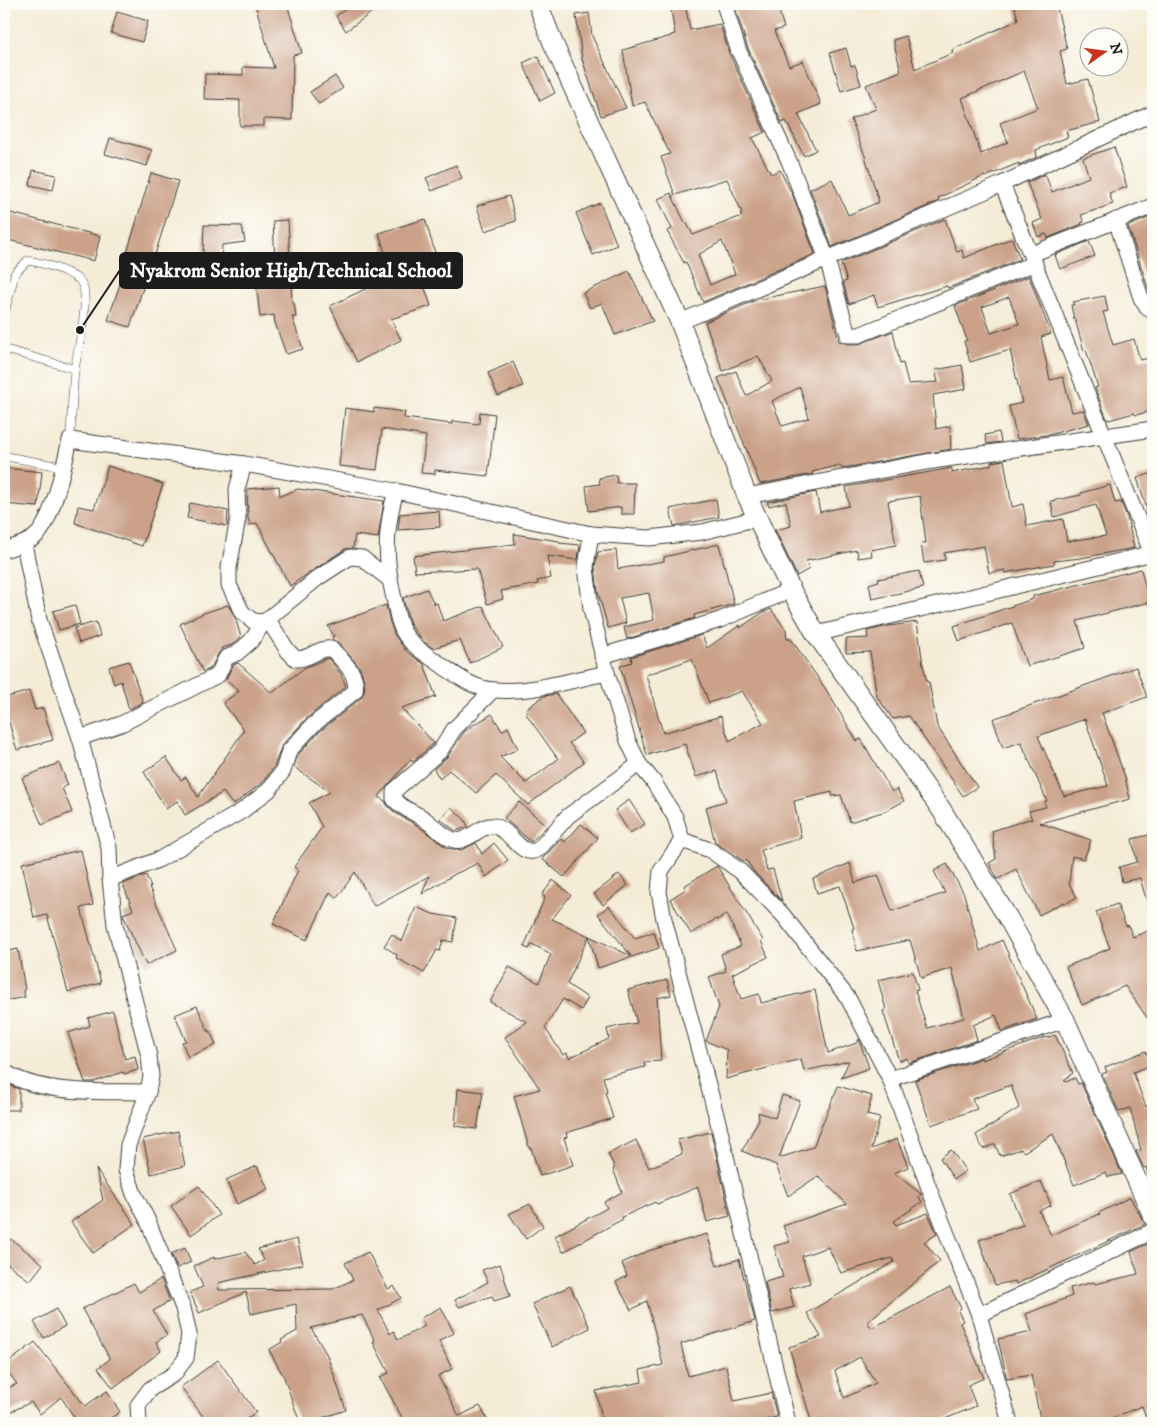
<svg xmlns="http://www.w3.org/2000/svg" width="1157" height="1427" viewBox="0 0 1157 1427" font-family="'IM FELL DW Pica',serif">
  <style>
    .building { fill: #cba289; fill-rule: evenodd }
    .lines { fill: none; stroke-linecap: round; stroke-linejoin: round }
    .service-casing { stroke: #3c3b38; stroke-width: 9 }
    .minor-casing { stroke: #3c3b38; stroke-width: 17 }
    .tertiary-casing { stroke: #3c3b38; stroke-width: 21 }
    .service { stroke: #fff; stroke-width: 8 }
    .minor { stroke: #fff; stroke-width: 15 }
    .tertiary { stroke: #fff; stroke-width: 19 }
    .leader { fill: none; stroke: #1c1c1c; stroke-width: 2 }
    .callout-dot { fill: #1c1c1c; stroke: #fdfcf7; stroke-width: 2 }
    .callout { fill: #1c1c1c; stroke: #1c1c1c; stroke-width: 2 }
    .callout-label { font-size: 20px; text-anchor: middle; font-weight: bold; fill: #fff }
  </style>
  <rect width="100%" height="100%" fill="#fdfcf7"/>
  <filter id="ink" filterUnits="userSpaceOnUse"><feTurbulence type="fractalNoise" baseFrequency=".02" numOctaves="2"/><feDisplacementMap in="SourceGraphic" scale="10" xChannelSelector="R" yChannelSelector="G"/><feConvolveMatrix kernelMatrix="1 2 1 2 8 2 1 2 1" color-interpolation-filters="sRGB"/></filter>
  <filter id="wash" filterUnits="userSpaceOnUse"><feTurbulence type="fractalNoise" baseFrequency=".0096" numOctaves="4" result="noise"/><feDisplacementMap in="SourceGraphic" scale="20" xChannelSelector="R" yChannelSelector="G"/><feGaussianBlur stdDeviation="1.12" result="paint"/><feColorMatrix in="noise" values="0 0 0 0 0 0 0 0 0 0 0 0 0 0 0 0 0 1.4 0 .05"/><feComposite in="paint" operator="in"/></filter>
  <g filter="url(#wash)">
    <rect width="100%" height="100%" fill="#f4ecd7"/>
    <g id="blocks">
      <!-- building -->
      <g class="building">
        <path d="M255,4H287L302,53L293,55L292,120L264,119V126H240V100L204,99L205,74L243,75V67L274,68Z"/>
        <path d="M353,4H383L346,31L336,16Z"/>
        <path d="M670,4H685L690,30L720,24L729,53L765,132L752,138L771,174L780,170L793,196L815,254L703,302L686,262L684,263L667,231L672,229L658,199L671,193L685,223L686,222L693,235L742,216L740,213L742,212L727,179L675,195L661,157L670,154L645,102L632,106L623,50L671,36V35L675,34ZM722,241L735,274L710,285L698,255Z"/>
        <path d="M734,4H777L784,28L774,31L789,66L803,61L821,104L798,114L816,150L804,156L786,121L782,123L747,46Z"/>
        <path d="M1014,4H1056L1067,49L1060,51L1067,84L1088,79L1100,122L1066,131L1068,137L1036,150L1037,157L1019,165V163L985,177L984,176L938,198L939,201L832,247L810,189L832,179L848,215L879,202L865,156L851,119L876,109L866,85L901,71L893,40L906,36L915,69L953,53L952,50L1018,20ZM1024,71L1038,108L1000,123L1008,142L981,154L962,98Z"/>
        <path d="M117,12L148,21L142,42L111,33Z"/>
        <path d="M589,13L592,36L626,108L601,116L582,59L576,15Z"/>
        <path d="M846,48L851,66L855,65L861,85L841,91L830,53Z"/>
        <path d="M538,56L555,93L540,101L523,63Z"/>
        <path d="M335,76L343,88L319,104L310,92Z"/>
        <path d="M110,138L152,150L147,166L105,154Z"/>
        <path d="M1114,147L1127,187L1109,193L1113,204L1081,215L1084,222L1081,223L1082,224L1048,238L1046,234L1038,237L1033,223L1042,219L1027,183L1045,174L1052,192L1089,177L1083,158Z"/>
        <path d="M456,165L462,178L432,191L426,178Z"/>
        <path d="M33,170L56,175L53,190L30,185Z"/>
        <path d="M151,173L178,181L153,261H152L130,327L108,320L130,254L127,253Z"/>
        <path d="M509,196L516,221L485,231L477,206Z"/>
        <path d="M600,203L617,245L593,255L576,213Z"/>
        <path d="M7,212L100,236L94,261L4,239V228Z"/>
        <path d="M1153,216V231L1149,232L1153,249V300L1150,294L1128,226Z"/>
        <path d="M425,219L436,256L416,262L431,306L391,319L401,340L357,362L330,306L392,276L379,233Z"/>
        <path d="M945,219L957,252L962,250L964,258L1012,238L1020,259L948,288L947,286L878,307L874,295L849,304L843,282L847,281L841,263Z"/>
        <path d="M288,220L292,303H294L296,317H292L303,349L286,354L275,323L274,315L260,317L254,264L275,262L273,221Z"/>
        <path d="M204,225L242,226L245,242L222,245L220,281L202,280Z"/>
        <path d="M1089,241L1095,256L1060,269L1055,255Z"/>
        <path d="M629,271L653,321L615,335L602,303L590,308L583,293Z"/>
        <path d="M1029,276L1051,334L1041,337L1050,380L1063,377L1072,412L1083,410L1089,424L1052,434L1017,439L1009,406L1022,403L1010,350L970,362L964,341L967,340L955,306ZM1009,297L1019,324L991,333L982,307Z"/>
        <path d="M825,286L839,341L847,344H859L893,331L900,364L903,363L908,384L938,382L935,370L962,365L966,389L933,395L936,429L950,426L951,449L843,468H841L840,465L812,472L813,474L760,484L718,378L736,371L746,396L772,381L758,356L723,371L705,322L756,300ZM800,387L809,418L782,426L772,401Z"/>
        <path d="M1105,296L1108,311L1103,312L1113,345L1134,339L1140,360L1149,358L1153,379V411L1135,415L1134,413L1109,420L1107,419L1095,388L1098,387L1086,350L1084,351L1075,319H1074L1071,305H1074L1073,302Z"/>
        <path d="M513,362L523,386L498,396L488,373Z"/>
        <path d="M345,408L374,412V408L405,412L404,418L452,424V421L479,424L480,412L495,414L488,476L435,470V474L421,473L426,436L382,429L377,470L339,466Z"/>
        <path d="M999,432L1001,442L987,444L985,435Z"/>
        <path d="M1004,460L1012,507L1023,504L1027,526L1063,519L1067,541L1106,536L1096,505L1054,517L1051,501L1081,495V493L1110,485L1115,503L1121,502L1127,517L1134,548L1081,558L1054,561V564L1005,573V570L989,573L984,546L944,553L945,560L924,563L921,543H926L920,496L888,501L896,545L871,550L872,556L858,558L857,550L806,561L809,569L797,576L775,530L791,526L786,502L769,506L767,502L816,492L820,512L849,506L846,487L952,468V473L991,465V462Z"/>
        <path d="M108,466L163,484L142,546L75,523L78,506L94,509Z"/>
        <path d="M4,468L42,472L38,507L4,504Z"/>
        <path d="M1153,473V519H1150L1137,478Z"/>
        <path d="M616,475L617,483H635L634,514H621V507L589,511L586,486L600,484L599,478Z"/>
        <path d="M279,486L280,496L298,489L384,501L378,538L355,535L353,548L345,549L290,586L257,523L250,525L248,518L247,489Z"/>
        <path d="M716,499L719,517L674,526L670,509Z"/>
        <path d="M190,503L228,511L227,526L187,518Z"/>
        <path d="M439,511L440,527L398,530L400,514Z"/>
        <path d="M514,534L559,541V543L580,545L578,560L547,556L551,578L537,581L538,584L501,591L503,599L487,604L477,569L415,572L413,556L515,544Z"/>
        <path d="M719,544L734,604L694,615L695,618L627,639L624,627L654,620L649,593L620,598L626,623L608,628L598,592L595,567L598,552L616,550L618,569L664,561V557Z"/>
        <path d="M1141,569L1149,602L1077,621L1085,648L1027,666L1012,623L959,641L954,626L1033,599V596Z"/>
        <path d="M919,571L923,588L872,599L869,584L879,581L878,579Z"/>
        <path d="M427,589L434,604L437,603L443,621L483,606L503,647L470,663L460,640L433,648L424,642L417,634L410,624L403,598Z"/>
        <path d="M75,605L80,624L59,630L53,611Z"/>
        <path d="M228,605L235,617L241,637L232,645L221,648L222,649L218,654L211,668L203,672L180,624L204,613Z"/>
        <path d="M386,605L390,623L395,636L407,652L424,664L436,697L401,708L434,743L413,762L411,759L378,797L385,801L387,805L395,813L418,826L447,848L461,850L476,843L482,854L494,843L508,860L486,877L478,863L455,874L422,894L429,876L374,906L355,872L337,898L330,892L307,940L273,924L298,870L294,867L322,827L309,803L330,792L294,767L297,756L319,732L361,698L364,692L365,683L360,668L339,643L333,640L332,637L334,636L328,626Z"/>
        <path d="M771,609L786,630L787,639H791L825,688L857,741L861,739L892,792L897,789L904,801L886,811L850,822L841,795L832,796V792L794,801L801,838L761,850L767,870L773,869L782,901L755,873L746,860L743,861L715,842L706,807L726,801L717,771L696,777L685,744L647,755L620,666L632,662L631,657L702,635L707,648L740,625V628L763,612ZM692,659L709,703L742,691L763,723L729,741L721,716L663,733L646,675Z"/>
        <path d="M96,622L100,636L79,643L74,628Z"/>
        <path d="M917,622L923,665L927,682H929L937,726L977,787L963,796L909,716L893,719L877,697L870,652L846,653V639L868,638L867,631L889,626Z"/>
        <path d="M328,658L341,674L346,686L307,718L282,745L274,767L262,783L233,805L223,792L185,815L177,801L166,809L144,772L166,757L181,780L186,777L198,797L244,730L223,703L239,691L226,679L233,665L238,663L272,693L304,668Z"/>
        <path d="M129,661L143,702L129,709L121,681L114,684L109,667Z"/>
        <path d="M1136,667L1147,697L1102,713L1125,777L1130,799L1040,823L1091,840L1084,859L1072,856L1069,884L1077,897L1065,904L1064,902L1039,915L1016,869L998,879L989,863L996,859L992,831L1029,819L1032,820L1029,811L1046,807L1044,802L1047,801L1021,742L1003,748L993,719ZM1085,719L1108,786L1064,796L1038,736Z"/>
        <path d="M29,691L35,710L43,708L53,740L17,750L4,705V698Z"/>
        <path d="M556,694L583,733L569,743L584,762L528,805L496,775L476,793L449,770L440,779L434,769L448,756L464,732L470,728V727L492,714L502,731L508,727L518,749L500,757L526,783L558,759L526,714L528,712L526,709L544,696Z"/>
        <path d="M59,763L68,785L62,788L72,812L42,825L22,778Z"/>
        <path d="M629,800L645,824L630,833L615,810Z"/>
        <path d="M519,802L547,826L531,842L504,818Z"/>
        <path d="M451,807L465,820L468,827L456,831L440,819Z"/>
        <path d="M581,824L598,838L564,877L542,859L561,839L565,842Z"/>
        <path d="M1153,834V909H1149L1140,878L1122,882L1119,867L1137,862L1132,839Z"/>
        <path d="M81,850L93,905L81,908L101,983L68,992L47,915L34,918L22,863Z"/>
        <path d="M850,863L855,883L878,875L892,911L945,893L934,871L947,864L964,894L980,951L1002,940L1037,1019L1002,1031L996,1015L973,1025L977,1040L909,1063L907,1058L899,1061L883,1011L886,1010L878,980L913,972L918,990L915,991L927,1028L964,1018L952,968L921,978L910,940L857,951L852,929L854,928L840,886L817,893L813,879Z"/>
        <path d="M717,866L763,940L761,941L768,957L732,974L741,999L759,994L761,1003L815,990L828,1053L857,1043L859,1039L869,1068L841,1078L849,1061L804,1071L801,1059L726,1079L727,1050L706,1041L719,1007L709,977L726,971L721,954L741,946L727,914L717,920L716,919L691,934L670,899L686,889L684,886Z"/>
        <path d="M619,874L628,885L603,905L594,894Z"/>
        <path d="M146,875L151,887H149L177,950L146,965L123,915V914L133,910L123,884Z"/>
        <path d="M553,880L571,895L552,919L589,936L567,984L588,998L581,1010L563,999L545,1028L563,1055L567,1053L569,1058L609,1039L607,1029L619,1026L637,1023L628,990L667,980L671,995L657,998L661,1061L644,1062L645,1067L603,1077L607,1091L605,1092L613,1118L566,1133L567,1137L564,1138L573,1165L540,1176L531,1148H529L514,1096L540,1089L505,1037L527,1022L490,1002L509,967L539,983L551,954L532,944L529,949L524,947L545,897L542,895Z"/>
        <path d="M1117,904L1126,926L1128,925L1133,937L1153,929V1026L1125,986L1082,1005L1066,967L1110,948L1096,912Z"/>
        <path d="M609,906L635,938L654,932L659,948L598,968L589,936L631,956L598,914Z"/>
        <path d="M416,907L433,914L457,918L453,942L443,940L440,951L437,950L424,973L396,958L397,955L384,946L392,934L402,942Z"/>
        <path d="M18,949L25,989L23,990L25,997L4,1001V952Z"/>
        <path d="M197,1006L208,1031H210L216,1045L188,1057L182,1042L186,1041L175,1015Z"/>
        <path d="M113,1011L125,1059L135,1056L138,1070L124,1074L123,1072L93,1082H85L68,1033L90,1026L88,1018Z"/>
        <path d="M1055,1035L1073,1073L1064,1080L1066,1082L1075,1078L1078,1084L1081,1083L1122,1174L1108,1177L1106,1172L1074,1185L1053,1134L1024,1152L1021,1149L1000,1156L995,1144L983,1149L976,1135L1019,1108L1011,1085L972,1099L977,1109L931,1125L915,1080L982,1058V1060L1045,1037L1046,1038Z"/>
        <path d="M1146,1051L1151,1065L1133,1072L1146,1107L1153,1105V1176L1149,1177L1146,1167L1144,1168L1136,1151L1141,1150L1130,1108L1119,1112L1102,1074L1107,1072L1105,1067Z"/>
        <path d="M4,1085L11,1086L19,1089V1110H4Z"/>
        <path d="M838,1086L872,1096L867,1115L880,1118L871,1149L897,1139L908,1167L894,1173L921,1194L919,1197L922,1202L894,1221L896,1225L928,1213L937,1234L924,1242L940,1261L867,1322L872,1328L950,1287L961,1308L958,1311L963,1321L960,1323L984,1378L968,1385L976,1406L945,1419L946,1423H812L789,1347L821,1337L807,1313L894,1262L892,1258L841,1273L828,1247L802,1256L810,1283L789,1289L794,1307L772,1313L765,1282L783,1277L774,1246L790,1242L783,1226L847,1204L818,1176L788,1196L776,1165L742,1151L759,1119L758,1112L775,1118L782,1095L800,1101L779,1158L813,1147ZM860,1357L876,1383L844,1398L835,1371Z"/>
        <path d="M458,1089L483,1092L477,1129L455,1126Z"/>
        <path d="M178,1131L185,1166L151,1174L143,1139Z"/>
        <path d="M711,1132L730,1216L707,1222L698,1187L657,1204L655,1202L622,1217L623,1219L563,1252L555,1236L607,1208L604,1202L622,1192L613,1169L615,1168L608,1154L636,1140L649,1168L682,1154L678,1140Z"/>
        <path d="M951,1150L966,1171L954,1179L940,1158Z"/>
        <path d="M257,1166L268,1189L237,1204L226,1180Z"/>
        <path d="M96,1169L135,1224L93,1253L71,1222L103,1200Z"/>
        <path d="M1041,1181L1051,1205L1039,1211L1051,1235L1100,1214L1099,1213L1130,1197L1145,1224L1016,1284L1015,1281L995,1285L979,1240L1023,1225L1010,1194Z"/>
        <path d="M199,1186L219,1215L191,1235L171,1206Z"/>
        <path d="M530,1204L543,1226L526,1239L509,1214Z"/>
        <path d="M707,1234L717,1266L739,1259L755,1321L681,1344L688,1376L726,1366L734,1401L771,1393L777,1417L754,1423H603L596,1391L642,1382L640,1370L663,1365L647,1301L631,1310L616,1282L627,1276L622,1263L648,1251Z"/>
        <path d="M11,1239L43,1264L30,1281L4,1261V1249Z"/>
        <path d="M297,1239L303,1264L218,1283L219,1290L333,1289L353,1280L345,1263L368,1252L388,1289L394,1286L401,1298L378,1310L390,1334L394,1331L398,1340L425,1326L421,1318L441,1307L454,1333L439,1341L452,1369L438,1376L459,1416L480,1406L489,1423H405L380,1377L389,1373L373,1342L375,1341L362,1315L311,1328L327,1355L346,1410L322,1418L324,1423H300L284,1377L269,1350L282,1342L281,1340L297,1331L296,1304L251,1314L246,1292L199,1313L190,1292L203,1287L194,1266L214,1257V1259L245,1252L255,1265L264,1260L258,1249Z"/>
        <path d="M1148,1244L1153,1261V1423H1148L1142,1406L1109,1419L1110,1423H1041L1031,1375L1007,1379L998,1339L1032,1332L1026,1314L1072,1296L1070,1288L1094,1282L1095,1284L1138,1274L1131,1252Z"/>
        <path d="M185,1248L191,1262L177,1268L171,1254Z"/>
        <path d="M500,1264L510,1296L494,1301L492,1296L459,1307L455,1300L488,1282L482,1270Z"/>
        <path d="M161,1279L170,1301L153,1311L167,1335L156,1342L161,1351L113,1388L98,1368L110,1359L82,1309L134,1283L139,1292Z"/>
        <path d="M570,1286L590,1328L552,1347L532,1304Z"/>
        <path d="M56,1309L65,1326L44,1338L34,1322Z"/>
        <path d="M35,1342L85,1406L107,1391L120,1412L103,1423H78L61,1397L40,1414L31,1402L4,1415V1390L17,1384L4,1366Z"/>
        <path d="M218,1360L256,1412L241,1423H208L181,1387Z"/>
      </g>
    </g>
  </g>
  <g filter="url(#ink)">
    <use href="#blocks" fill-opacity="0" stroke="#3c3b38" stroke-width="1"/>
    <g class="lines">
      <!-- service casing -->
      <g class="service-casing">
        <g id="service">
          <path d="M4,315L15,273L27,261C39,261 77,273 82,284C90,299 78,349 75,367C72,391 72,416 70,440"/>
          <path d="M4,349L75,369"/>
          <path d="M4,456L63,467"/>
        </g>
      </g>
      <!-- minor casing -->
      <g class="minor-casing">
        <g id="minor">
          <path d="M724,4L738,49L789,161L827,259L848,335H859L1035,263"/>
          <path d="M1002,184L1152,554"/>
          <path d="M1116,220L1141,298L1147,308L1153,311"/>
          <path d="M1032,254L1153,206"/>
          <path d="M680,322L1002,184L1153,113"/>
          <path d="M396,491C384,532 385,562 395,603C397,614 399,626 406,636C415,649 431,657 444,667C460,678 475,689 495,690C532,693 571,680 607,673"/>
          <path d="M747,496L926,462L1153,429"/>
          <path d="M591,534L586,567L591,609L607,673L628,741L639,764L653,781L675,817L682,840L661,871L659,892L664,919L719,1126L788,1423"/>
          <path d="M24,544L39,620L80,738L109,848L110,879L115,925L149,1056L151,1076L148,1092L128,1145L126,1170L134,1194L147,1219L183,1308L189,1334L186,1358L174,1374L150,1389L138,1405L139,1423"/>
          <path d="M4,550C16,546 30,543 39,533C54,514 64,464 70,440L244,464L396,491L591,534L649,538L702,532L758,518"/>
          <path d="M816,634L1153,553"/>
          <path d="M602,656L720,620L791,590"/>
          <path d="M493,690L454,729L440,751L394,791V799C401,808 413,812 423,818C432,824 441,834 451,839C455,841 458,841 462,840C473,837 483,824 494,826C512,829 520,860 539,849L568,816L639,764"/>
          <path d="M80,738L121,724L218,675L226,658L237,653L251,641L264,622L319,577L350,557L362,558L389,579"/>
          <path d="M682,840L710,850L740,871L783,915L848,998L890,1079L930,1191L979,1315L1010,1423"/>
          <path d="M110,879L160,859L242,811L269,790L283,771L289,751L313,725L355,691C359,674 342,661 332,649C317,647 312,659 296,659L288,651L272,626L264,622L253,621L242,612L229,585V568L238,518L237,489L244,464"/>
          <path d="M4,1071C39,1096 106,1091 148,1092"/>
          <path d="M890,1079L1065,1020"/>
          <path d="M979,1315L1153,1231"/>
        </g>
      </g>
      <!-- tertiary casing -->
      <g class="tertiary-casing">
        <path id="tertiary" d="M538,4L553,43L680,322L747,496L791,590L816,634L941,809L1008,918L1065,1020L1153,1216"/>
      </g>
      <!-- service -->
      <use href="#service" class="service"/>
      <!-- minor -->
      <use href="#minor" class="minor"/>
      <!-- tertiary -->
      <use href="#tertiary" class="tertiary"/>
    </g>
  </g>
  <!-- callouts -->
  <path class="leader" d="M80 330L120 270"/>
  <circle class="callout-dot" cx="80" cy="330" r="5"/>
  <rect class="callout" x="120" y="253" width="342" height="35" rx="5"/>
  <g class="callout-label">
    <text x="291" y="277">Nyakrom Senior High/Technical School</text>
  </g>
  <!-- margin -->
  <rect width="1157" height="1427" fill="none" stroke="#fdfcf7" stroke-width="20"/>
  <!-- north arrow -->
  <g transform="translate(1104 52) rotate(76)"><circle r="24" fill="#fdfcf7" stroke="#a3a29f"/>
  <path d="M0-4L9 19L0 12L-9 19Z" fill="#c8321e"/>
  <text y="-8" font-size="14" font-weight="bold" text-anchor="middle" fill="#1c1c1c">N</text>
  </g>
</svg>
